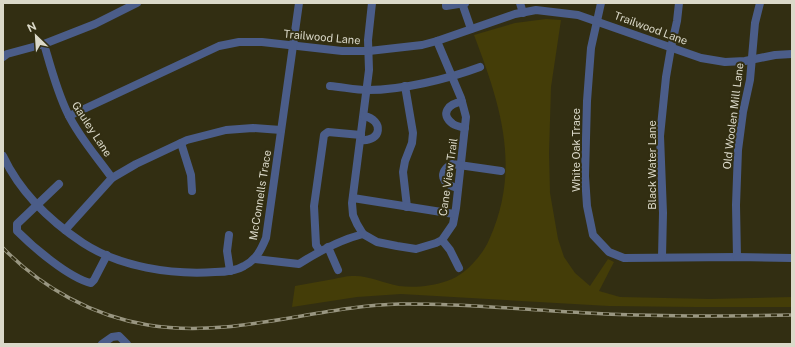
<svg xmlns="http://www.w3.org/2000/svg" width="795" height="347" viewBox="0 0 795 347" font-family="'Public Sans',sans-serif">
  <style>
    .green { fill: #443d08 }
    .lines { fill: none; stroke-linecap: round; stroke-linejoin: round }
    .minor { stroke: #4b5d89; stroke-width: 8 }
    .rail-casing { stroke: #999681; stroke-width: 3.5 }
    .rail { stroke: #322e12; stroke-width: 2; stroke-dasharray: 6; stroke-linecap: butt }
    .labels { text-anchor: middle; dominant-baseline: central; stroke-width: 4; stroke-linejoin: round; paint-order: stroke }
    .street-label { font-size: 11px; fill: #dbd9c9; stroke: #322e12 }
  </style>
  <rect width="100%" height="100%" fill="#322e12"/>
  <!-- green -->
  <path class="green" d="M546,19L561,20L551,87L549,153L550,193L558,239L564,257L575,273L590,286L608,259L614,262L599,291L620,297L710,299L792,297V307H694L609,306L401,294L357,297L292,307L295,286C308,284 321,281 334,279C339,278 346,276 352,276C368,275 383,283 399,286C414,288 433,286 447,281C464,276 482,256 489,240C522,167 500,104 474,35L515,23Z"/>
  <g class="lines">
    <!-- minor -->
    <g class="minor">
      <path d="M372,3L368,40L369,70L352,203L353,215L357,224L363,234L377,242L397,246L416,249L436,243L442,240L453,224L456,208L466,117L461,98L437,41"/>
      <path d="M446,3V6L465,3"/>
      <path d="M462,3L471,29"/>
      <path d="M520,3L523,13"/>
      <path d="M601,3L591,48L587,101L585,176L587,206L593,235L609,252L624,258L737,257L792,258"/>
      <path d="M44,44C51,68 57,92 68,114C79,137 97,157 112,178"/>
      <path d="M3,57L7,54L44,44L95,24L137,3"/>
      <path d="M330,86C343,87 355,90 368,90C402,90 448,79 480,67"/>
      <path d="M405,86L413,133L412,143L405,161L403,172L407,207"/>
      <path d="M462,102C449,103 439,114 453,124C456,126 461,127 465,128"/>
      <path d="M69,116L219,46L239,42H262L342,51H369L422,45L437,41L515,14L536,10L578,15L701,58L725,62L745,61L775,55L792,54"/>
      <path d="M361,140C382,142 384,120 364,116"/>
      <path d="M181,143L191,175L192,191"/>
      <path d="M3,156C20,192 50,221 83,243C120,267 171,275 215,272C225,272 236,271 244,266C256,260 261,250 266,238L299,3"/>
      <path d="M59,184L17,224V231C33,247 69,278 91,283L94,280L107,255"/>
      <path d="M458,188C442,185 437,172 452,164L501,171"/>
      <path d="M353,198L454,214"/>
      <path d="M65,230L112,178L136,164L187,140L226,130L253,128L281,130"/>
      <path d="M229,235L227,251L230,271"/>
      <path d="M442,240L450,250L459,268"/>
      <path d="M328,247L338,270"/>
      <path d="M320,251L316,245L314,206L324,135L328,132L361,135"/>
      <path d="M662,257L663,213L660,136L666,77L671,48L677,21L679,3"/>
      <path d="M737,257L736,205L738,150L743,112L750,80L755,23L760,3"/>
      <path d="M255,259L299,264C319,251 340,240 363,234"/>
      <path d="M102,344L112,337L119,336L127,344"/>
    </g>
    <!-- rail casing -->
    <g class="rail-casing">
      <path id="rail" d="M3,248C42,288 93,316 148,325C233,339 316,306 400,304C463,303 525,310 588,313C656,317 724,316 792,315"/>
    </g>
    <!-- rail -->
    <use href="#rail" class="rail"/>
  </g>
  <g class="labels">
    <!-- street labels -->
    <g class="street-label">
      <text transform="translate(651 28) rotate(20)">Trailwood Lane</text>
      <text transform="translate(322 37) rotate(5)">Trailwood Lane</text>
      <text transform="translate(733 116) rotate(-83)">Old Woolen Mill Lane</text>
      <text transform="translate(92 129) rotate(57)">Gauley Lane</text>
      <text transform="translate(576 150) rotate(-90)">White Oak Trace</text>
      <text transform="translate(652 165) rotate(-90)">Black Water Lane</text>
      <text transform="translate(448 177) rotate(-82)">Cane View Trail</text>
      <text transform="translate(260 195) rotate(-81)">McConnells Trace</text>
    </g>
  </g>
  <!-- border -->
  <rect width="795" height="347" fill="none" stroke="#dbd9c9" stroke-width="8"/>
  <!-- north arrow -->
  <g transform="translate(36 36) rotate(335)" stroke="#322e12" stroke-width="3" paint-order="stroke">
  <path d="M0-3L7 15L0 10L-7 15Z" fill="#dbd9c9"/>
  <text y="-6" font-size="11" font-weight="bold" text-anchor="middle" fill="#dbd9c9">N</text>
  </g>
</svg>
